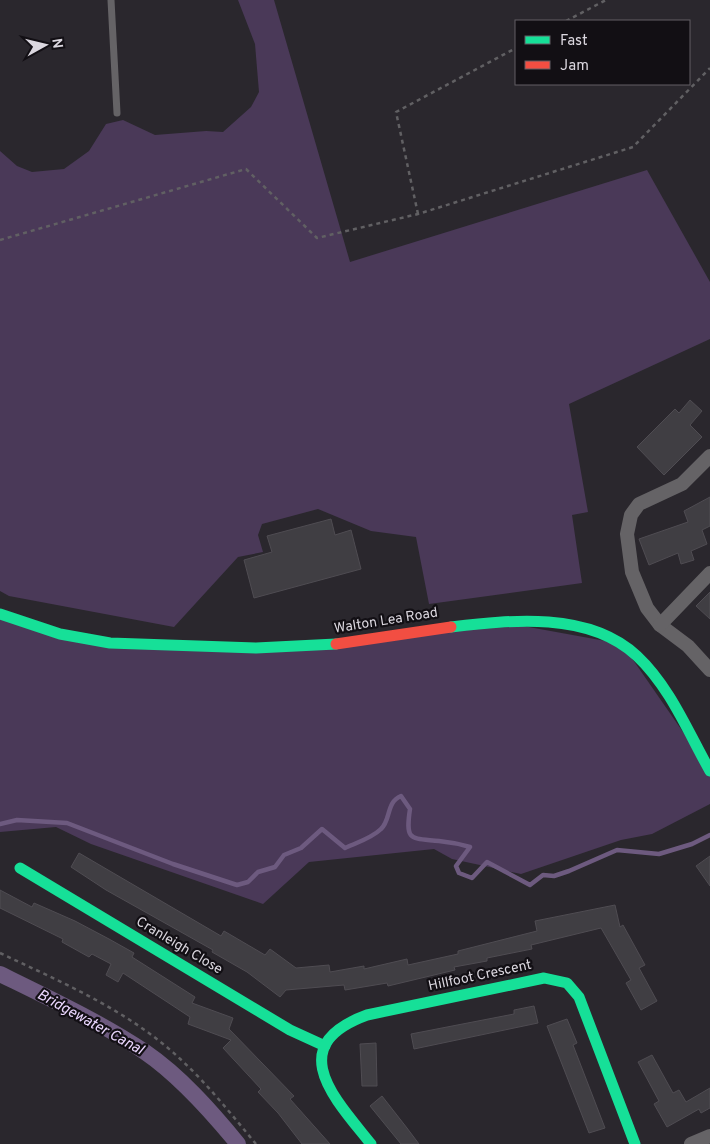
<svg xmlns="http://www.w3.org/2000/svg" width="710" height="1144" viewBox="0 0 710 1144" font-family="Overpass,sans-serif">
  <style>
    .green { fill: #4a3958 }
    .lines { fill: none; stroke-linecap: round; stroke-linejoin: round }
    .stream { stroke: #6d5a7f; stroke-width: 4.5 }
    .canal { stroke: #6d5a7f; stroke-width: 16 }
    .building { fill: #403e43; stroke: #4f4c52 }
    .path { stroke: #616063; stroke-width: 2.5; stroke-dasharray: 4 4; stroke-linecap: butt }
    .lane { stroke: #656366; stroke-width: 7 }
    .street { stroke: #656366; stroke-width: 14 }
    .fast { stroke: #16e098; stroke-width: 11 }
    .jam { stroke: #f24e42; stroke-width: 11 }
    .labels { text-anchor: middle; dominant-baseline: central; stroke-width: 4.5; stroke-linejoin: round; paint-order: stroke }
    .street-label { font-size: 14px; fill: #dbd7df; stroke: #120f14 }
    .water-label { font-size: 15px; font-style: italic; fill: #ebd7ff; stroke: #120f14 }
  </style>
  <rect width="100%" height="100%" fill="#2a272d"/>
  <!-- green -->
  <g class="green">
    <path d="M238,0H274L350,262L647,170L710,282V339L569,404L588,512L572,515L582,583L429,604L416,537L371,531L318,509L262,524L258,535L263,552L238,557L174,627L9,596L0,591V151L17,166L32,172L64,169L89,151L106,124L123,120L155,135L206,131L223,132L251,107L259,92L255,44Z"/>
    <path d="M0,614L61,635L275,648L501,622L622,644L710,771V804L652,834L621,840L521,874L452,859L434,849L309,862L263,904L91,844L56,827L0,832Z"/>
  </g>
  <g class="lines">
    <!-- stream -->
    <path class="stream" d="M0,824L17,820L67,823L173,864L237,885L248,882L258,872L275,867L284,855L301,848L322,829L345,848C356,843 372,838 381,829C391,820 386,802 401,796L410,809C405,842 411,838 439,841C449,842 460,844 470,847L456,866L459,873L472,878L487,862L530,885L543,875L554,876L569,871L617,850L659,854L692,844L710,835"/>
    <!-- canal -->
    <path class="canal" d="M0,974C49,998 100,1022 145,1052C180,1076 211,1111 238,1144"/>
  </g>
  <!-- building -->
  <g class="building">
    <path d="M690,400L702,411L690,425L702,437L664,475L637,447L675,409L679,413Z"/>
    <path d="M710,497V526L702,530L707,544L691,551L694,560L681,564L678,553L649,565L639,539L688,522L684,511Z"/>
    <path d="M331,519L335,535L351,530L361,569L254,598L244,560L272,552L267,536Z"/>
    <path d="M710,592V619L696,606Z"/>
    <path d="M79,853L221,936L224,931L265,955L270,949L296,968L329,965L330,972L364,966V969L407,959L408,965L458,954V951L537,931L535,921L615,905L620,927L623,925L645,965L639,968L657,1001L641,1010L626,983L631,980L601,928L531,945L532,949L487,958V961L454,967L455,970L388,986L387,983L345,990L344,985L286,990L280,997L247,972L212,952L213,950L106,890L71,867Z"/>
    <path d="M710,856V886L696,866Z"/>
    <path d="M0,890L32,907L34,903L75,921L109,939L134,953L132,957L195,997L192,1003L233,1018L229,1029L294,1096L290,1099L330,1144H302L278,1113L258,1092L261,1089L223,1048L231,1040L188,1024L190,1017L123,973L118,982L106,975L111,964L92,954L89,957L62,942L63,939L0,908Z"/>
    <path d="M534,1006L538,1023L414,1049L411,1034L514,1014V1010Z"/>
    <path d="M567,1019L577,1043L573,1045L605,1128L589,1133L547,1026Z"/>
    <path d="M376,1043L377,1086H362L360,1044Z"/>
    <path d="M652,1055L673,1093L679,1090L686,1102L710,1088V1108L701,1113L699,1109L667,1127L654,1104L659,1101L638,1062Z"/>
    <path d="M382,1096L407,1128L419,1144H401L370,1106Z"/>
  </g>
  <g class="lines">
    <!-- path -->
    <g class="path">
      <path d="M566,21L606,0"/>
      <path d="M418,214L396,112L516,48"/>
      <path d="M0,240L246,169L317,238L418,214L633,147L710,68"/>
      <path d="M0,953C61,982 127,1010 177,1056C206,1082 231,1114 256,1144"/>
    </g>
    <!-- lane -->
    <path class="lane" d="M111,0L117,113"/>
    <!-- street -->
    <g class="street">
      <path d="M710,456L682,484L639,504L631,515L627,534L632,572L647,608L660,625L688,646L710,670"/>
      <path d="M660,625L710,573"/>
      <path d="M691,1144L710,1136"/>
    </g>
    <!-- fast -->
    <g class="fast">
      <path d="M0,614L60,634L110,643L256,648L336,644"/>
      <path d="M451,627C511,620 589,611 637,656C670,687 688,732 710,771"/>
      <path d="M20,868L290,1030L325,1046"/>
      <path d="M371,1144C336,1100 282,1046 367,1015L544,978L567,983L579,997L635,1144"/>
    </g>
    <!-- jam -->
    <path class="jam" d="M336,644L451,627"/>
  </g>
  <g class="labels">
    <!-- street labels -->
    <g class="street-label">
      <text transform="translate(386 621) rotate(-9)">Walton Lea Road</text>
      <text transform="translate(179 946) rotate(31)">Cranleigh Close</text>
      <text transform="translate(480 976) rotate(-12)">Hillfoot Crescent</text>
    </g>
    <!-- water labels -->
    <g class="water-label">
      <text transform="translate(90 1023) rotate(29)">Bridgewater Canal</text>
    </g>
  </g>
  <!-- legend -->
  <rect x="515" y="20" width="175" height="65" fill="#120f14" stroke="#625f65"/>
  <rect x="525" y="36" width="25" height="8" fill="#16e098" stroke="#625f65"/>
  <text x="560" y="45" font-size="15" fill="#dbd7df">Fast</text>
  <rect x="525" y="61" width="25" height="8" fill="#f24e42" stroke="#625f65"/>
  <text x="560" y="70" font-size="15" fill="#dbd7df">Jam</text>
  <!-- north arrow -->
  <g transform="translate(45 45) rotate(82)" stroke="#120f14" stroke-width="4" paint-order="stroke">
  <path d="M0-4L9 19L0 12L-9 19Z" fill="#dbd7df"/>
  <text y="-8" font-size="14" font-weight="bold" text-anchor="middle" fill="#dbd7df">N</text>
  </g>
</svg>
